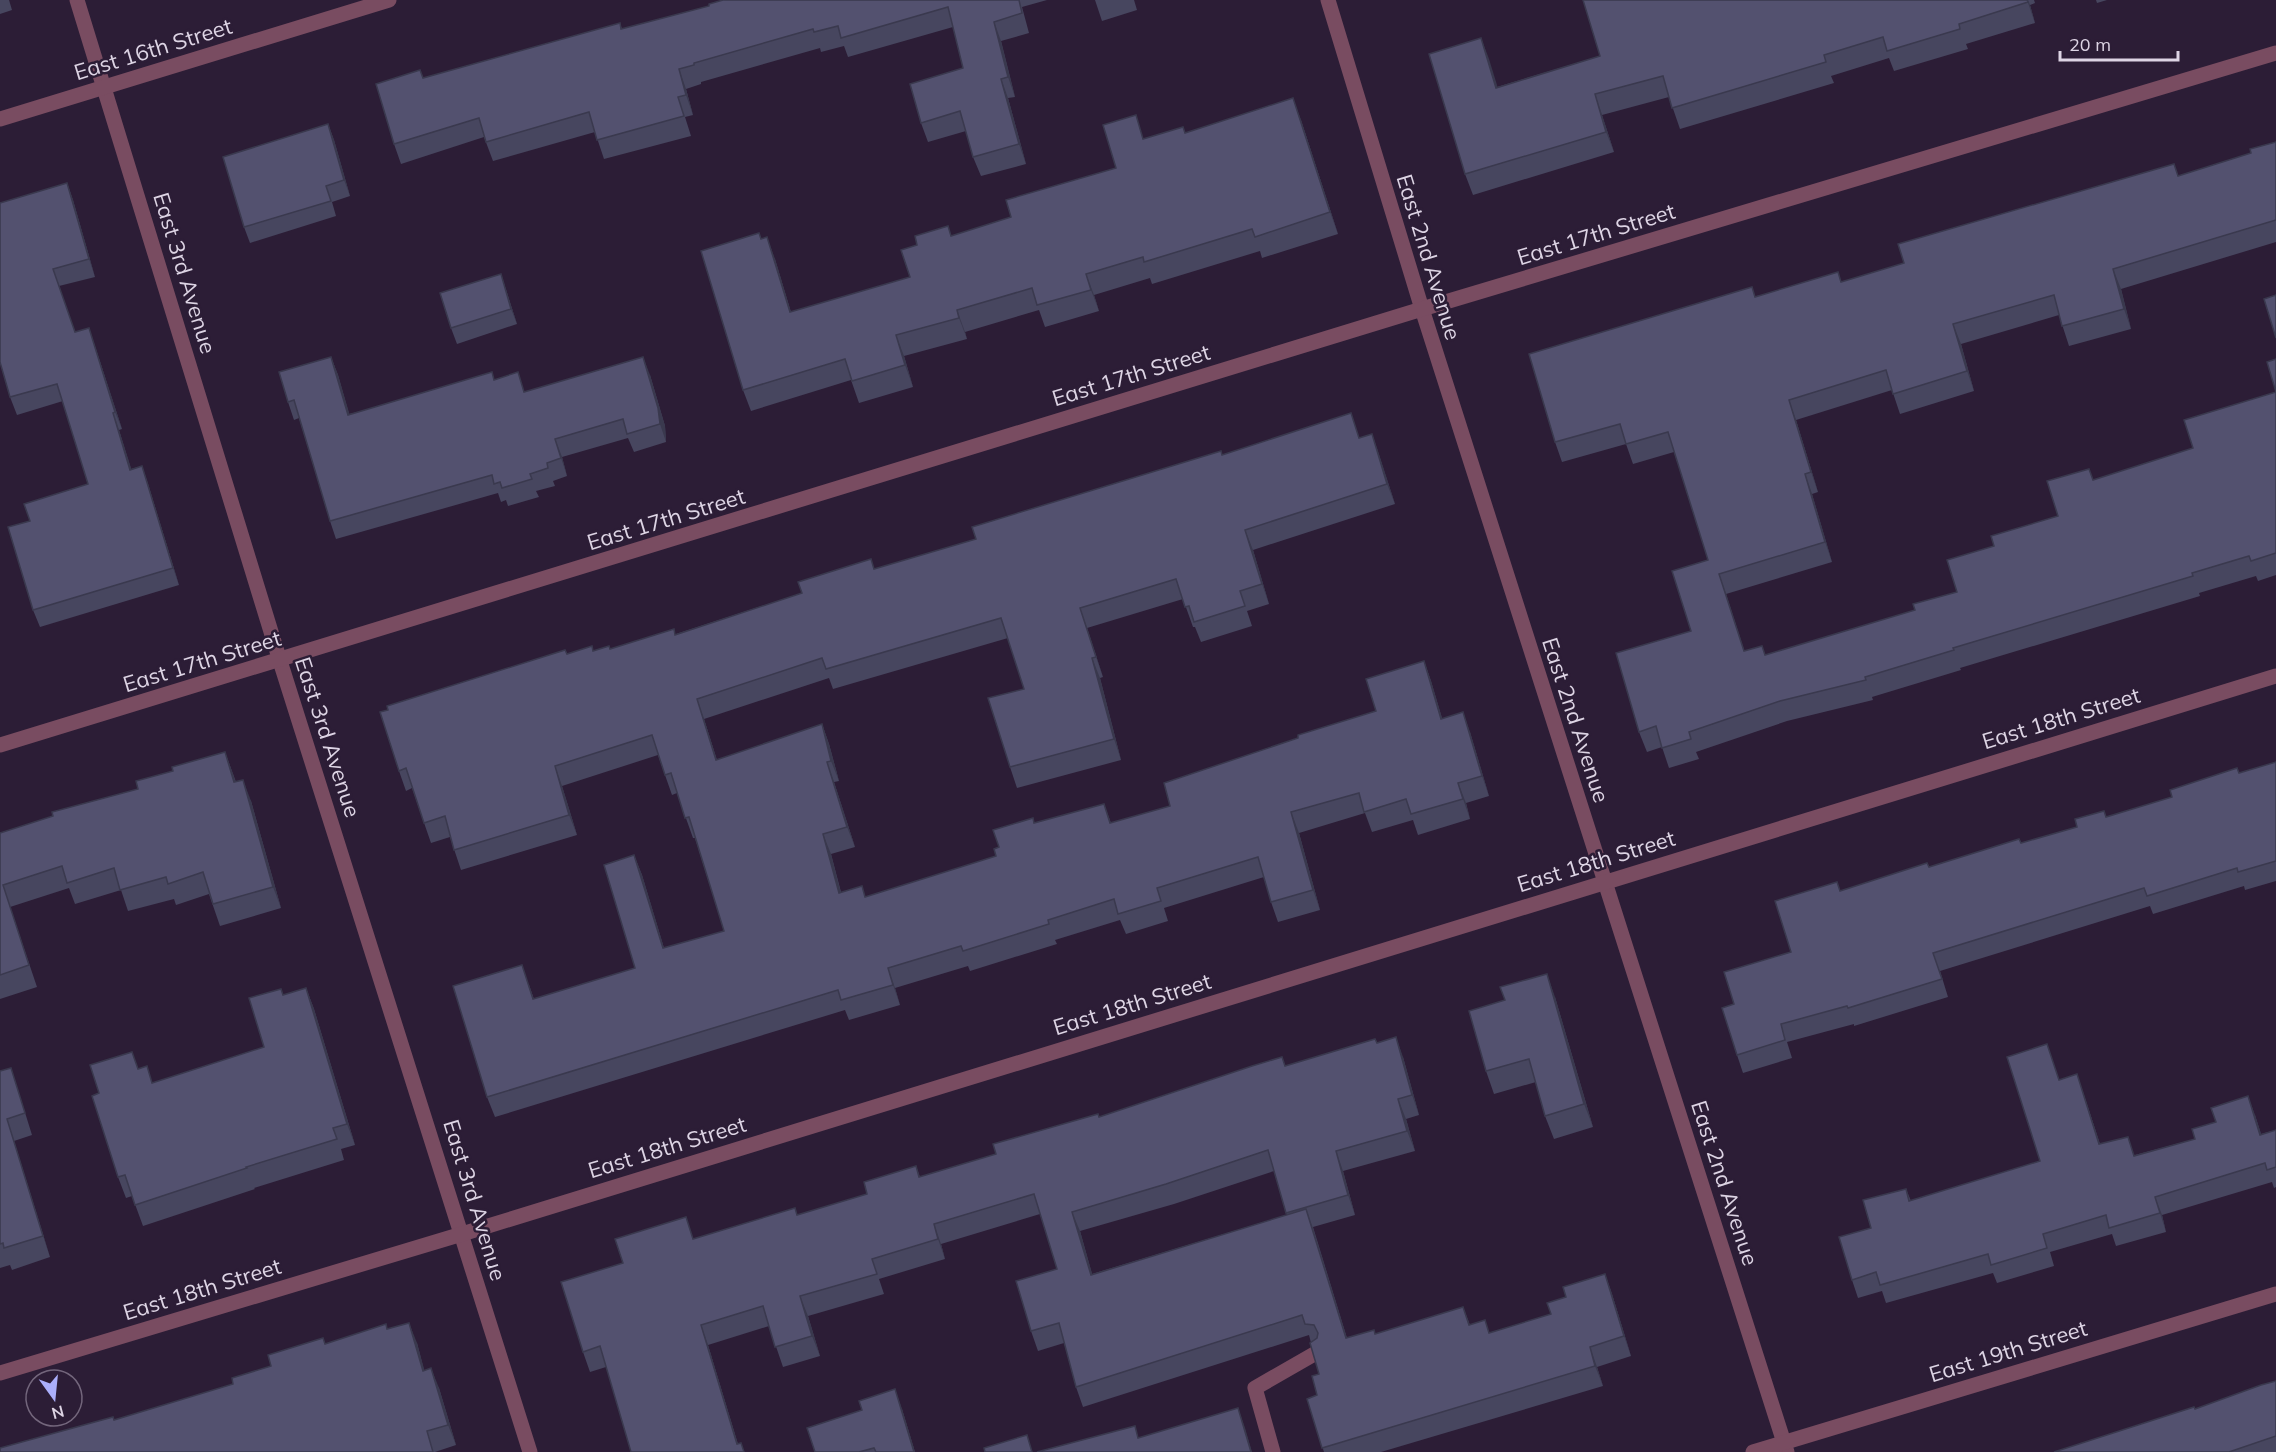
<svg xmlns="http://www.w3.org/2000/svg" width="2276" height="1452" viewBox="0 0 2276 1452" font-family="Mulish,sans-serif">
  <style>
    .lines { fill: none; stroke-linecap: round; stroke-linejoin: round }
    .service { stroke: #794c61; stroke-width: 15 }
    .minor { stroke: #794c61; stroke-width: 15 }
    .tertiary { stroke: #794c61; stroke-width: 15 }
    .wall { fill: #47465f; fill-rule: evenodd }
    .shaded-wall { fill: #3a394e }
    .building { fill: #53516f; stroke: #3a394e; stroke-width: 1.5 }
    .labels { text-anchor: middle; dominant-baseline: central; stroke-width: 5; stroke-linejoin: round; paint-order: stroke }
    .street-label { font-size: 22px; fill: #ddd4e4; stroke: #2c1d36 }
  </style>
  <rect width="100%" height="100%" fill="#2c1d36"/>
  <g class="lines">
    <!-- service -->
    <path class="service" d="M1273,1452L1255,1388L1316,1353"/>
    <!-- minor -->
    <g class="minor">
      <path d="M77,0L280,661L530,1452"/>
      <path d="M1328,0L1422,309L1787,1452"/>
      <path d="M0,119L389,0"/>
      <path d="M0,1373L462,1234L2276,676"/>
      <path d="M1753,1452L2276,1294"/>
    </g>
    <!-- tertiary -->
    <path class="tertiary" d="M0,745L1422,309L2276,53"/>
  </g>
  <!-- wall -->
  <g class="wall">
    <path d="M0,0H9L12,10L0,14Z"/>
    <path d="M723,0H1047L1022,7L1029,33L1001,41L1015,97L1008,98L1026,164L981,176L973,157L966,131L928,142L921,123L963,68L953,27L848,57L844,46L821,52L820,48L701,82V84L686,89L693,115L685,117L691,136L604,159L595,132L493,161L484,137L401,164L394,144L423,78L620,23L622,29L709,6Z"/>
    <path d="M1095,0H1134L1137,10L1102,21Z"/>
    <path d="M1583,0H2034L2035,3L2030,5L2035,23L1966,44L1968,49L1894,71L1889,58L1831,76L1834,83L1680,129L1669,97L1602,115L1614,152L1473,195L1465,174L1481,38L1497,87L1600,56Z"/>
    <path d="M2096,0H2107L2097,3Z"/>
    <path d="M1301,120L1338,234L1262,258L1260,251L1152,284L1150,278L1094,295L1099,311L1045,327L1039,310L965,332L967,339L904,356L913,387L859,403L851,380L751,411L743,390L759,233L761,239L775,259L791,312L910,277L952,236L1011,217L1116,168L1144,139L1186,133Z"/>
    <path d="M328,124L334,140L350,196L332,202L336,216L250,243L244,227Z"/>
    <path d="M2276,142V242L2121,289L2131,329L2069,346L2059,315L1961,344L1974,391L1900,414L1892,390L1796,420L1818,492L1812,494L1832,562L1726,594L1744,651L1766,655L1915,610L1957,592L1994,546L2058,516L2093,480L2193,448L2276,392V359V575L2258,581L2256,576L2199,593L2200,596L1960,668L1961,670L1872,697L1873,700L1787,721L1696,752L1699,759L1669,768L1662,747L1647,752L1639,732L1691,631L1708,560L1674,452L1633,464L1626,444L1562,462L1555,442L1756,296L1842,282L1904,263L2251,153Z"/>
    <path d="M67,183L73,200L95,277L59,286L75,332L89,328L122,429L119,430L131,469L142,466L148,484L179,585L40,627L33,610L30,521L88,484L63,401L17,415L10,397Z"/>
    <path d="M501,274L517,324L457,344L451,328Z"/>
    <path d="M331,357L338,375L349,414L495,379L525,392L650,375L665,426L666,442L634,452L628,438L562,457L567,476L553,481L555,486L536,491L539,497L508,506L506,500L501,502L498,493L336,539L330,521L299,418L294,420L288,402Z"/>
    <path d="M1372,434L1395,504L1253,550L1269,604L1247,611L1252,626L1201,642L1195,627H1193L1183,599L1087,628L1103,677L1100,678L1121,760L1017,788L1010,767L1024,689L1008,638L833,689L829,678L704,719L717,760L822,724L829,744L839,781L834,782L855,847L831,854L841,892L866,897L996,856L999,847L1035,823L1104,804L1111,823L1170,806L1298,738L1376,711L1424,661L1431,681L1442,718L1470,732L1489,796L1466,803L1470,819L1418,835L1413,820L1372,832L1365,813L1299,833L1320,910L1278,922L1271,902L1264,877L1164,908L1168,921L1126,934L1120,920L1055,940L1057,944L970,971L968,966L895,988L900,1005L849,1020L845,1010L495,1117L487,1097L529,985L534,999L635,968L634,855L642,875L664,948L724,931L695,838H693L677,793L672,795L658,755L562,786L577,835L461,870L450,837L431,843L412,788L406,791L399,771L567,654L610,649L676,634L875,569L976,539L1222,455L1360,438Z"/>
    <path d="M225,752L236,782L251,801L281,908L220,926L209,894L176,905L174,899L128,911L121,890L75,904L69,888L10,907L37,987L0,999V833L138,789Z"/>
    <path d="M2276,762V881L2245,890L2244,886L2153,914L2150,906L1940,971L1948,997L1854,1026V1024L1787,1042L1792,1058L1743,1073L1737,1055L1734,1004L1791,952L1929,867L2021,843L2077,827L2172,797L2239,773Z"/>
    <path d="M306,988L314,1009L355,1145L341,1149L344,1160L254,1188L255,1189L143,1226L132,1196L126,1198L118,1177L99,1093L138,1069L153,1083L264,1047L284,995Z"/>
    <path d="M1555,997L1593,1127L1554,1139L1545,1116L1536,1082L1494,1094L1486,1071Z"/>
    <path d="M1377,1043L1403,1057L1419,1115L1406,1119L1415,1151L1343,1171L1355,1215L1313,1227L1347,1338L1376,1334L1463,1307L1470,1325L1489,1333L1551,1314L1566,1297L1605,1274L1612,1294L1631,1356L1597,1367L1603,1386L1381,1452H1324L1307,1399L1317,1395L1319,1374L1309,1335L1083,1407L1076,1387L1064,1343L1038,1351L1031,1331L1057,1269L1040,1214L941,1244L945,1259L879,1279L884,1294L808,1316L820,1356L783,1367L769,1326L708,1345L738,1444L744,1452L606,1367L590,1372L583,1352L623,1263L694,1239L797,1215L867,1194L916,1166L920,1177L996,1154L1099,1117L1286,1066ZM1274,1171L1287,1215L1092,1274L1080,1231L1174,1204Z"/>
    <path d="M2047,1044L2059,1080L2083,1092L2100,1144L2135,1155L2195,1139L2255,1115L2261,1134L2276,1130V1187L2274,1188L2272,1182L2162,1215L2166,1232L2116,1246L2112,1234L2050,1252L2054,1266L1997,1283L1993,1273L1886,1303L1882,1291L1858,1298L1852,1280L1871,1228L1906,1189L1911,1201L2040,1161Z"/>
    <path d="M0,1071L18,1090L32,1135L14,1141L50,1257L12,1270L10,1265L0,1268Z"/>
    <path d="M388,1329L417,1343L424,1370L439,1388L456,1445L435,1452H0L114,1420L233,1384L271,1366L325,1344Z"/>
    <path d="M2276,1381V1452H2054L2195,1409Z"/>
    <path d="M902,1409L915,1452H815Z"/>
  </g>
  <!-- shaded-wall -->
  <g class="shaded-wall">
    <path d="M2027,0H2028L2030,5L2035,23Z"/>
    <path d="M994,22L1001,41L1015,97L1008,77Z"/>
    <path d="M1481,38L1489,59L1504,108L1496,88Z"/>
    <path d="M679,69L686,89L693,115L686,95Z"/>
    <path d="M1001,79L1008,98L1026,164L1019,144Z"/>
    <path d="M1595,94L1602,115L1614,152L1606,132Z"/>
    <path d="M1293,98L1301,120L1338,234L1330,212Z"/>
    <path d="M328,124L334,140L350,196L344,180Z"/>
    <path d="M67,183L73,200L95,277L89,259Z"/>
    <path d="M767,237L775,259L797,333L790,312Z"/>
    <path d="M2113,269L2121,289L2131,329L2124,309Z"/>
    <path d="M501,274L506,290L517,324L511,309Z"/>
    <path d="M1086,274L1094,295L1099,311L1091,290Z"/>
    <path d="M957,310L965,332L967,339L959,318Z"/>
    <path d="M1953,324L1961,344L1974,391L1967,371Z"/>
    <path d="M89,328L95,346L122,429L115,412Z"/>
    <path d="M896,335L904,356L913,387L905,365Z"/>
    <path d="M331,357L338,375L355,433L348,415Z"/>
    <path d="M643,357L650,375L665,426L666,442L660,424Z"/>
    <path d="M1789,400L1796,420L1818,492L1811,472Z"/>
    <path d="M113,413L119,430L137,487L130,470Z"/>
    <path d="M1372,434L1379,454L1395,504L1387,484Z"/>
    <path d="M555,439L562,457L567,476L561,458Z"/>
    <path d="M142,466L148,484L179,585L173,568Z"/>
    <path d="M1805,474L1812,494L1832,562L1825,542Z"/>
    <path d="M1245,530L1253,550L1269,604L1262,584Z"/>
    <path d="M1719,574L1726,594L1751,671L1744,651Z"/>
    <path d="M1080,608L1087,628L1103,677L1096,657Z"/>
    <path d="M1092,658L1100,678L1121,760L1114,739Z"/>
    <path d="M1424,661L1431,681L1448,739L1441,719Z"/>
    <path d="M697,699L704,719L723,780L716,760Z"/>
    <path d="M1463,712L1470,732L1489,796L1482,776Z"/>
    <path d="M822,724L829,744L839,781L831,761Z"/>
    <path d="M225,752L233,774L242,804L234,782Z"/>
    <path d="M827,762L834,782L855,847L847,827Z"/>
    <path d="M555,766L562,786L577,835L569,815Z"/>
    <path d="M243,780L251,801L281,908L273,887Z"/>
    <path d="M1458,783L1466,803L1470,819L1463,799Z"/>
    <path d="M1291,812L1299,833L1320,910L1313,890Z"/>
    <path d="M823,834L831,854L846,913L839,893Z"/>
    <path d="M634,855L642,875L670,968L663,948Z"/>
    <path d="M888,968L895,988L900,1005L893,985Z"/>
    <path d="M1547,974L1555,997L1593,1127L1584,1104Z"/>
    <path d="M306,988L314,1009L355,1145L347,1124Z"/>
    <path d="M1396,1037L1403,1057L1419,1115L1412,1095Z"/>
    <path d="M2077,1074L2083,1092L2106,1163L2099,1144Z"/>
    <path d="M2248,1096L2255,1115L2267,1153L2260,1135Z"/>
    <path d="M1398,1099L1406,1119L1415,1151L1407,1131Z"/>
    <path d="M7,1119L14,1141L50,1257L43,1236Z"/>
    <path d="M1336,1151L1343,1171L1355,1215L1348,1195Z"/>
    <path d="M2155,1197L2162,1215L2166,1232L2160,1213Z"/>
    <path d="M1306,1209L1313,1229L1353,1358L1346,1338Z"/>
    <path d="M1072,1212L1080,1231L1098,1295L1091,1275Z"/>
    <path d="M934,1224L941,1244L945,1259L938,1239Z"/>
    <path d="M1605,1274L1612,1294L1631,1356L1624,1336Z"/>
    <path d="M800,1296L808,1316L820,1356L812,1336Z"/>
    <path d="M409,1323L417,1343L430,1391L423,1371Z"/>
    <path d="M701,1325L708,1345L740,1452L737,1444Z"/>
    <path d="M1590,1347L1597,1367L1603,1386L1595,1366Z"/>
    <path d="M431,1368L439,1388L456,1445L448,1425Z"/>
    <path d="M895,1389L902,1409L915,1452H914Z"/>
    <path d="M1238,1408L1245,1428L1252,1452H1251Z"/>
  </g>
  <!-- building -->
  <g class="building">
    <path d="M723,0H1019L1022,13L994,22L1008,77L1001,79L1019,144L973,157L960,111L921,123L910,84L963,68L948,7L841,38L838,26L814,32L813,29L694,63V65L679,69L686,95L678,97L684,116L597,140L589,112L486,142L479,118L394,144L376,84L420,70L423,78L620,23L621,29L709,6V4Z"/>
    <path d="M1583,0H2027L2028,2L1959,24L1960,29L1887,51L1883,37L1824,55L1826,62L1672,108L1663,76L1595,94L1606,132L1465,174L1429,54L1481,38L1496,88L1600,56Z"/>
    <path d="M1293,98L1330,212L1255,237L1252,229L1144,262L1143,257L1086,274L1091,290L1037,305L1032,288L957,310L959,318L896,335L905,365L852,381L845,359L743,390L701,251L759,233L761,239L767,237L790,312L910,277L901,250L917,245L915,236L948,226L951,236L1011,217L1006,200L1116,168L1103,125L1136,115L1143,139L1183,127L1185,133Z"/>
    <path d="M328,124L344,180L326,186L331,201L244,227L223,157Z"/>
    <path d="M2276,142V220L2113,269L2124,309L2062,326L2054,295L1953,324L1967,371L1893,394L1886,370L1789,400L1811,472L1805,474L1825,542L1719,574L1744,651L1762,646L1765,655L1915,610L1913,604L1957,592L1947,560L1994,546L1991,536L2058,516L2047,481L2089,469L2093,480L2193,448L2184,420L2276,392L2267,362L2276,359V553L2251,561L2249,556L2192,573L2193,576L1953,648L1954,650L1865,677L1866,680L1780,701L1689,732L1691,739L1662,748L1656,726L1639,732L1616,653L1691,631L1672,571L1708,560L1668,432L1626,444L1620,424L1555,442L1529,354L1752,287L1755,297L1838,272L1841,282L1904,263L1898,244L2174,164L2178,176L2251,153L2250,149Z"/>
    <path d="M67,183L89,259L53,269L75,332L89,328L115,412L113,413L130,470L142,466L173,568L33,610L8,527L30,521L24,504L88,484L57,384L10,397L0,362V203Z"/>
    <path d="M501,274L511,309L451,328L440,293Z"/>
    <path d="M2276,295V338L2264,299Z"/>
    <path d="M331,357L348,415L492,372L494,380L518,372L524,392L643,357L658,408L660,424L627,434L623,419L555,439L561,458L547,463L548,468L530,474L532,479L502,488L500,482L494,484L492,475L330,521L294,400L288,402L279,372Z"/>
    <path d="M1351,413L1359,438L1372,434L1387,484L1245,530L1262,584L1240,591L1245,606L1194,622L1189,606L1185,607L1176,579L1080,608L1096,657L1092,658L1114,739L1010,767L988,698L1024,689L1001,618L826,669L822,658L697,699L716,760L822,724L831,761L827,762L847,827L823,834L839,893L862,886L865,897L996,856L994,849L999,847L993,830L1033,818L1034,823L1104,804L1110,823L1170,806L1164,783L1298,738V735L1376,711L1366,679L1424,661L1441,719L1463,712L1482,776L1458,783L1463,799L1411,814L1406,799L1364,812L1359,793L1291,812L1313,890L1271,902L1258,857L1157,888L1161,901L1118,914L1114,899L1048,920L1049,924L963,951L961,946L888,968L893,985L841,1000L838,990L487,1097L453,986L522,965L533,999L635,968L604,865L634,855L663,948L724,931L689,817L685,818L671,773L665,775L652,735L555,766L569,815L454,850L445,816L424,823L406,768L399,771L380,712L388,710L387,706L565,650L567,654L592,646L593,651L609,646L610,649L674,629L675,635L802,593L798,582L871,559L874,569L976,539L972,527L1221,451L1222,455Z"/>
    <path d="M225,752L234,782L243,780L273,887L213,904L203,872L168,884L166,877L120,890L114,868L67,883L62,866L3,885L29,965L0,975V833L53,816L52,812L138,789L136,781L173,771L172,767Z"/>
    <path d="M2276,762V861L2238,872L2237,868L2147,896L2144,888L1933,953L1942,979L1848,1008L1847,1006L1781,1024L1785,1040L1737,1055L1722,1008L1734,1004L1724,972L1791,952L1775,901L1837,882L1840,891L1927,863L1929,867L2019,839L2021,843L2077,827L2075,819L2104,811L2106,817L2172,797L2170,790L2237,768L2239,773Z"/>
    <path d="M1547,974L1584,1104L1545,1116L1529,1059L1486,1071L1469,1011L1505,1000L1500,987Z"/>
    <path d="M306,988L347,1124L333,1128L337,1139L246,1167L247,1168L135,1205L125,1175L118,1177L92,1096L99,1093L90,1065L132,1052L138,1069L147,1066L152,1083L264,1047L249,998L281,989L283,995Z"/>
    <path d="M1396,1037L1412,1095L1398,1099L1407,1131L1336,1151L1348,1195L1286,1213L1268,1150L1166,1184L1072,1212L1091,1275L1306,1209L1346,1338L1374,1330L1375,1334L1463,1307L1469,1325L1485,1320L1489,1333L1551,1314L1547,1303L1566,1297L1563,1287L1605,1274L1624,1336L1590,1347L1595,1366L1322,1448L1307,1399L1317,1395L1312,1376L1319,1374L1310,1343L1317,1338L1318,1333L1314,1325L1305,1324L1302,1315L1076,1387L1059,1323L1031,1331L1016,1281L1057,1269L1034,1194L934,1224L938,1239L872,1259L877,1274L800,1296L812,1336L775,1347L763,1306L701,1325L737,1444L741,1443L744,1452H631L600,1346L583,1352L561,1282L623,1263L615,1239L686,1217L693,1239L795,1208L797,1215L867,1194L864,1182L916,1166L919,1177L996,1154L993,1144L1098,1114L1099,1117L1252,1066L1282,1057L1285,1066L1375,1039L1377,1043Z"/>
    <path d="M2047,1044L2059,1080L2077,1074L2099,1144L2128,1137L2134,1156L2195,1139L2192,1129L2216,1122L2211,1108L2248,1096L2260,1135L2276,1130V1167L2267,1170L2265,1163L2155,1197L2160,1213L2109,1228L2106,1215L2043,1234L2047,1248L1991,1265L1988,1254L1880,1285L1876,1272L1852,1280L1839,1237L1871,1228L1863,1200L1906,1189L1909,1201L2040,1161L2007,1057Z"/>
    <path d="M11,1068L25,1113L7,1119L43,1236L4,1248L3,1243L0,1244V1071Z"/>
    <path d="M409,1323L423,1371L431,1368L448,1425L427,1431L433,1452H0V1448L113,1417L114,1420L233,1384L232,1378L271,1366L268,1355L323,1338L325,1344L386,1324L387,1329Z"/>
    <path d="M2276,1381V1436L2229,1452H2054L2194,1407L2195,1409L2261,1385Z"/>
    <path d="M895,1389L914,1452H876L874,1448L859,1452H815L807,1428L862,1410L859,1401Z"/>
    <path d="M1238,1408L1251,1452H1037L1135,1426L1138,1438Z"/>
    <path d="M1027,1435L1032,1452H985L984,1448Z"/>
  </g>
  <g class="labels">
    <!-- street labels -->
    <g class="street-label">
      <text transform="translate(153 49) rotate(-17)">East 16th Street</text>
      <text transform="translate(1596 234) rotate(-17)">East 17th Street</text>
      <text transform="translate(1429 257) rotate(73)">East 2nd Avenue</text>
      <text transform="translate(185 273) rotate(73)">East 3rd Avenue</text>
      <text transform="translate(1131 375) rotate(-17)">East 17th Street</text>
      <text transform="translate(666 519) rotate(-17)">East 17th Street</text>
      <text transform="translate(202 661) rotate(-17)">East 17th Street</text>
      <text transform="translate(2061 718) rotate(-17)">East 18th Street</text>
      <text transform="translate(1576 720) rotate(72)">East 2nd Avenue</text>
      <text transform="translate(328 737) rotate(72)">East 3rd Avenue</text>
      <text transform="translate(1596 861) rotate(-17)">East 18th Street</text>
      <text transform="translate(1132 1004) rotate(-17)">East 18th Street</text>
      <text transform="translate(667 1147) rotate(-17)">East 18th Street</text>
      <text transform="translate(1725 1183) rotate(72)">East 2nd Avenue</text>
      <text transform="translate(475 1200) rotate(73)">East 3rd Avenue</text>
      <text transform="translate(202 1289) rotate(-17)">East 18th Street</text>
      <text transform="translate(2008 1351) rotate(-17)">East 19th Street</text>
    </g>
  </g>
  <!-- north arrow -->
  <g transform="translate(54 1398) rotate(165)"><circle r="28" fill="#2c1d36" stroke="#73667c" stroke-width="1.5"/>
  <path d="M0-4.5L10 22L0 15L-10 22Z" fill="#abaffb"/>
  <text y="-9" font-size="16" font-weight="bold" text-anchor="middle" fill="#ddd4e4">N</text>
  </g>
  <!-- scale -->
  <path d="M2060 51v9h118v-9" fill="none" stroke="#ddd4e4" stroke-width="3"/>
  <text x="2069" y="51" font-size="18" fill="#ddd4e4" stroke="#2c1d36" stroke-width="4.5" paint-order="stroke">20 m</text>
</svg>
